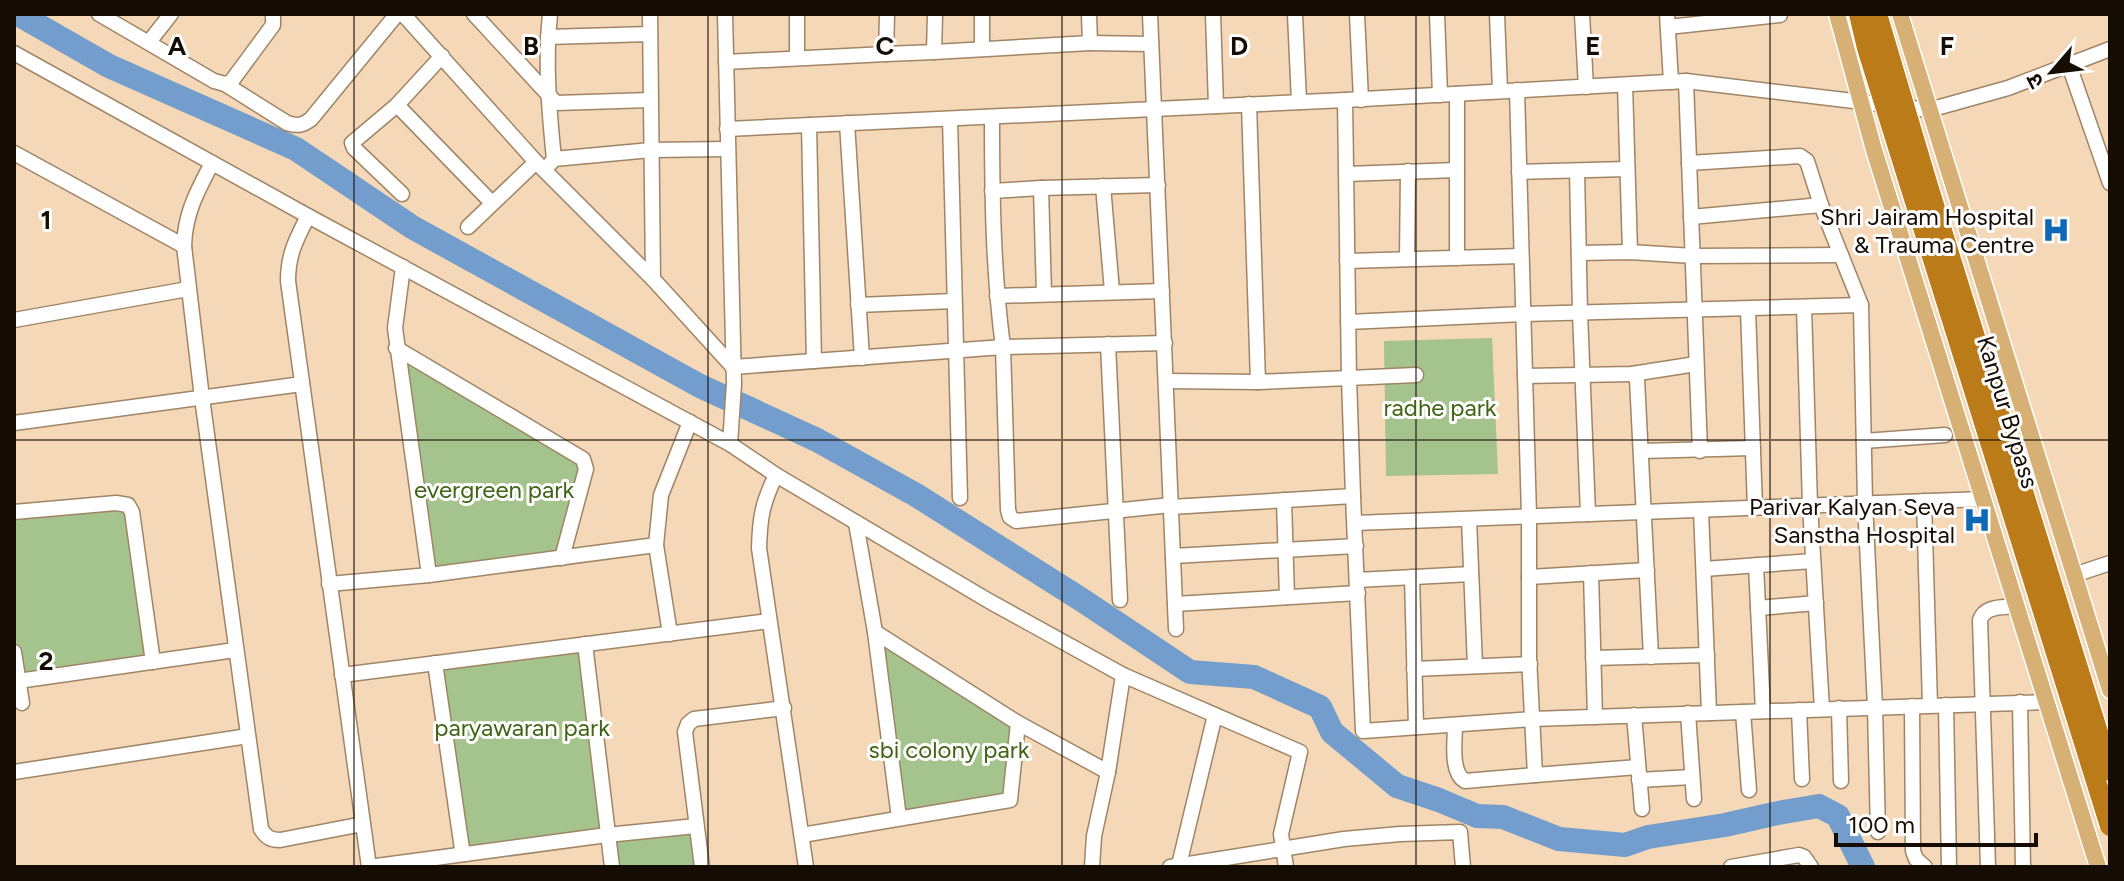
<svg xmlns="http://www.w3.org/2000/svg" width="2124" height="881" viewBox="0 0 2124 881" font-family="Figtree,'Noto Sans Devanagari',sans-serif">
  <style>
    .green { fill: #a5c38c }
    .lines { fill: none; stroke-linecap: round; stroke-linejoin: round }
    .river { stroke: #729dcc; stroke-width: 24 }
    .minor-casing { stroke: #9f8566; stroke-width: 17 }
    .major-casing { stroke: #fff; stroke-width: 19 }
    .minor { stroke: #fff; stroke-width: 14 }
    .major { stroke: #d6b074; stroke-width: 16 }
    .highway-bridge-casing { stroke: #fff; stroke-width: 23; stroke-linecap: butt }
    .highway-bridge { stroke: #ba7b18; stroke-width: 20 }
    .grid { fill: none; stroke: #150c03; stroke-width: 2; stroke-opacity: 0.55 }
    .labels { text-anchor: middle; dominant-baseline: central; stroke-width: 6; stroke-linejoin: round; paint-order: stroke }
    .poi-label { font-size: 24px; fill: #150c03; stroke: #fefefe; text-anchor: end }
    .park-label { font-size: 24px; fill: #406414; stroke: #fefefe }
    .street-label { font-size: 24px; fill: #150c03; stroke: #fefefe }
    .grid-label { font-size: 26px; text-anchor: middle; font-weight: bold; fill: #150c03; stroke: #fefefe; stroke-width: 6; stroke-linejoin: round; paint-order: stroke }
  </style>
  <rect width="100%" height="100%" fill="#f4d8b7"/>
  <!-- green -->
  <g class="green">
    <path d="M1492,338L1498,474L1386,476L1384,341Z"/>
    <path d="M398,347L581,451L562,557L430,573Z"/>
    <path d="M126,505L150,662L18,681L14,652V515Z"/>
    <path d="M873,637L1021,722L1013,799L899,818Z"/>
    <path d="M588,642L609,833L467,852L437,661Z"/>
    <path d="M697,827L703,867H613L608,835Z"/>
  </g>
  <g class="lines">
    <!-- river -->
    <path class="river" d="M18,14L109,66L296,149L412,227L700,386L817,440L916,495L1082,600L1190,672L1254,677L1320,707L1332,732L1397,786L1439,800L1477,816L1503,817L1559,839L1625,845L1648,837L1725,825L1778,813L1819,806L1838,816L1863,867"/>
    <!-- minor casing -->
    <g class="minor-casing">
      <g id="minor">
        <path d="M99,14L214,81L225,84L231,82L273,25V14"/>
        <path d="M403,14L536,162L653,279L733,367L1003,347L1008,510L1010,517L1016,521L1171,505"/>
        <path d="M474,14L556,103L650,100"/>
        <path d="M650,14L653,279"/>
        <path d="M725,14L734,384L730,444"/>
        <path d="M1150,14L1176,629"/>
        <path d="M1213,14L1216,106"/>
        <path d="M1295,14L1299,102"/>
        <path d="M1357,14L1361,100"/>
        <path d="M1437,14L1440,95"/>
        <path d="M1497,14L1500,91"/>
        <path d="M1582,14L1586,87"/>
        <path d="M1667,14L1671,82"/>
        <path d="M1668,27L1780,15"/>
        <path d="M548,37L650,34"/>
        <path d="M149,42L171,14"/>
        <path d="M1090,43L1151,44"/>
        <path d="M982,49V14"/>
        <path d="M934,52L1090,43L1089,14"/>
        <path d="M14,53L308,216L730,444L776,475L989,601L1123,675L1300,752L1281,834L1286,867"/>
        <path d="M886,54L934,52L935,14"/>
        <path d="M797,57V14"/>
        <path d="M726,62L886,54L887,14"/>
        <path d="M2069,65L2110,183"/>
        <path d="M1686,81L1700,451"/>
        <path d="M225,84L287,123C297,126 302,126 311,119L397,14"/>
        <path d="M1625,85L1630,252"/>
        <path d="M1517,90L1529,516V657L1535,775L1638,767"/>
        <path d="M1249,104L1258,382L1416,375"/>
        <path d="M397,105L492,203"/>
        <path d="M992,117C992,194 993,271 1003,347L1165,343"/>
        <path d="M950,119L960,498"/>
        <path d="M847,123L862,358"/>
        <path d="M809,125L814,361"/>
        <path d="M727,129L1345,100L1686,81L1929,110L2008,88L2110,49"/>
        <path d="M14,153L184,246"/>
        <path d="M554,159L651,150L727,149"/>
        <path d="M212,163C197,192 185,213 184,246L202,398L261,829C266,837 270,840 280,840L363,824"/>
        <path d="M1689,163L1800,156L1807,161L1821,205L1861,305"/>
        <path d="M550,164L554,159C549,110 545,63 550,14"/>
        <path d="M1577,171L1580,313L1588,514"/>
        <path d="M1519,172L1627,169"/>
        <path d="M1346,174L1457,170"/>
        <path d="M1103,186L1112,291"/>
        <path d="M1041,188L1044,294"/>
        <path d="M992,191L1041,188L1158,185"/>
        <path d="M402,194L354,148L352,143L397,105L442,56"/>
        <path d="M308,216C296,240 288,254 288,281L369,867"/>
        <path d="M1691,217L1821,205"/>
        <path d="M468,227L536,162"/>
        <path d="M1579,253L1630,252L1693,256L1841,255"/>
        <path d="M1457,258V94"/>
        <path d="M1407,259L1408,171"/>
        <path d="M1347,261L1521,256"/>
        <path d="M403,267L395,328L429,575"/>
        <path d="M997,296L1162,291"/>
        <path d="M858,305L954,301"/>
        <path d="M1804,307L1810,505L1822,709"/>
        <path d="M1748,309L1755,508"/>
        <path d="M14,320L188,289"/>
        <path d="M1348,322L1523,314L1861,305L1865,503L1875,707L1878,832"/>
        <path d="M1108,344L1120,600"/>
        <path d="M396,348L583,459L586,469L562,558"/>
        <path d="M1632,374L1637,379L1651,657"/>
        <path d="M1525,376L1632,374L1696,364"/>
        <path d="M1166,381L1258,382"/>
        <path d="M14,423L302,384"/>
        <path d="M1864,441L1945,435"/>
        <path d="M1641,451L1753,448"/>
        <path d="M776,475C762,504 760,517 759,548L806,867"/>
        <path d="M1353,496L1363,731L1532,719L2047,702"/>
        <path d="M1284,500L1287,597"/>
        <path d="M1924,501L1930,705"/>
        <path d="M1171,507L1353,496L1349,378L1345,100"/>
        <path d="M1701,510L1709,713"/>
        <path d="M14,512L116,503L128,505L132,512L153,662"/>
        <path d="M1469,519L1475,666"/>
        <path d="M856,523L875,632L899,818"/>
        <path d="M1355,523L1983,499"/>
        <path d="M1173,556L1356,546"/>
        <path d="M1756,565L1763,711"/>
        <path d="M1704,569L1813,561"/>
        <path d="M1591,573L1595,717"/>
        <path d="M2074,575L2110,563"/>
        <path d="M1412,577L1416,727"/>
        <path d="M1529,577L1647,570"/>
        <path d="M1357,580L1471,574"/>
        <path d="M329,584L429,575L656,545"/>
        <path d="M1175,604L1358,593"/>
        <path d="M1758,608L1816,603"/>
        <path d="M670,634L656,545L661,495L690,422"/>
        <path d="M585,644L612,867"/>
        <path d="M14,652L22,703"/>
        <path d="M1593,658L1707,655"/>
        <path d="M435,663L462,849L465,854"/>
        <path d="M1414,669L1530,664"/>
        <path d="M342,675L769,621"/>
        <path d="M18,681L235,650"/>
        <path d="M2020,702L2023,867"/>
        <path d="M1946,705L1949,867"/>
        <path d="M1912,706L1913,851L1916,859L1925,867"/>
        <path d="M1839,708L1841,781"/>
        <path d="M1799,710L1802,779"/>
        <path d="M1743,712L1749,790"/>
        <path d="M1688,713L1694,799"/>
        <path d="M1634,715L1642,809"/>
        <path d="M1018,723L1108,772"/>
        <path d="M1455,725C1455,741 1450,772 1465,781L1535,775"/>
        <path d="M14,772L248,736"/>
        <path d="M1639,780L1692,777"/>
        <path d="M802,835L1010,800L1018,723L875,632"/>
        <path d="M1179,865L1215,715"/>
        <path d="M369,867L607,835L696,826"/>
        <path d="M702,867L685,732L688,724L694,719L784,708"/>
        <path d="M1092,867L1094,836L1108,772L1123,675"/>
        <path d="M1170,867L1344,839L1400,834L1460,832L1463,867"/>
        <path d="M1731,867L1799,855L1804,857L1811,867"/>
        <path d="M1988,867L1980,620C1985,605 2003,608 2017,606"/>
      </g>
    </g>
    <!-- major casing -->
    <g class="major-casing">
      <g id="major">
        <path d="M1837,14L1874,150L2098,867"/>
        <path d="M1900,14L2110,690"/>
      </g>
    </g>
    <!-- minor -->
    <use href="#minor" class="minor"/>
    <!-- major -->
    <use href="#major" class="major"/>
    <!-- highway-bridge casing -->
    <g class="highway-bridge-casing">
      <g id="highway-bridge">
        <path d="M1859,14L1867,48L2110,826"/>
        <path d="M1877,14L1929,189L2110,771"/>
      </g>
    </g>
    <!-- highway-bridge -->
    <use href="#highway-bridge" class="highway-bridge"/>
  </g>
  <!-- grid -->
  <path class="grid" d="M354,14V867M708,14V867M1062,14V867M1416,14V867M1770,14V867M14,440H2110"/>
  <!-- icons -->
  <defs>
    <g id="hospital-bare" transform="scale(2.16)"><path d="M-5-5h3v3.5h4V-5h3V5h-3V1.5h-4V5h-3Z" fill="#0e68b5" stroke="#fefefe" stroke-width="2.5" paint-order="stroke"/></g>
  </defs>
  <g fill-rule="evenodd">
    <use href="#hospital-bare" x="2056" y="230"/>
    <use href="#hospital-bare" x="1977" y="520"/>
  </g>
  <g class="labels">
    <!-- poi labels -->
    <g class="poi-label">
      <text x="2034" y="216">Shri Jairam Hospital<tspan x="2034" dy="28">&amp; Trauma Centre</tspan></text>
      <text x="1955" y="506">Parivar Kalyan Seva<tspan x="1955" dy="28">Sanstha Hospital</tspan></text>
    </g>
    <!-- park labels -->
    <g class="park-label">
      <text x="1440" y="407">radhe park</text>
      <text x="494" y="489">evergreen park</text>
      <text x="522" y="727">paryawaran park</text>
      <text x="949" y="749">sbi colony park</text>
    </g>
    <!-- street labels -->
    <g class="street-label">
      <text transform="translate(2008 412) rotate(73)">Kanpur Bypass</text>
    </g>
  </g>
  <g class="grid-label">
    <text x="177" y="55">A</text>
    <text x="531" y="55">B</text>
    <text x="885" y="55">C</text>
    <text x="1239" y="55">D</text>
    <text x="1593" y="55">E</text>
    <text x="1947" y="55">F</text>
    <text x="46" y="229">1</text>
    <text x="46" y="670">2</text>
  </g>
  <!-- border -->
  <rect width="2124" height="881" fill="none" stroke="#150c03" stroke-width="32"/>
  <!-- north arrow -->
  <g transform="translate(2052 72) rotate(242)" stroke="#fefefe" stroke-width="6" paint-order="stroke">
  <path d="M0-6L14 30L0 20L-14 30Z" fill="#150c03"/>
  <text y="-12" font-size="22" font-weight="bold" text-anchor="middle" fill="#150c03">उ</text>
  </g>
  <!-- scale -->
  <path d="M1836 833v12h200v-12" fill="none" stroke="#150c03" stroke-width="4"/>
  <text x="1848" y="833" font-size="24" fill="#150c03" stroke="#fefefe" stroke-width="6" paint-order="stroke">100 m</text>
</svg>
